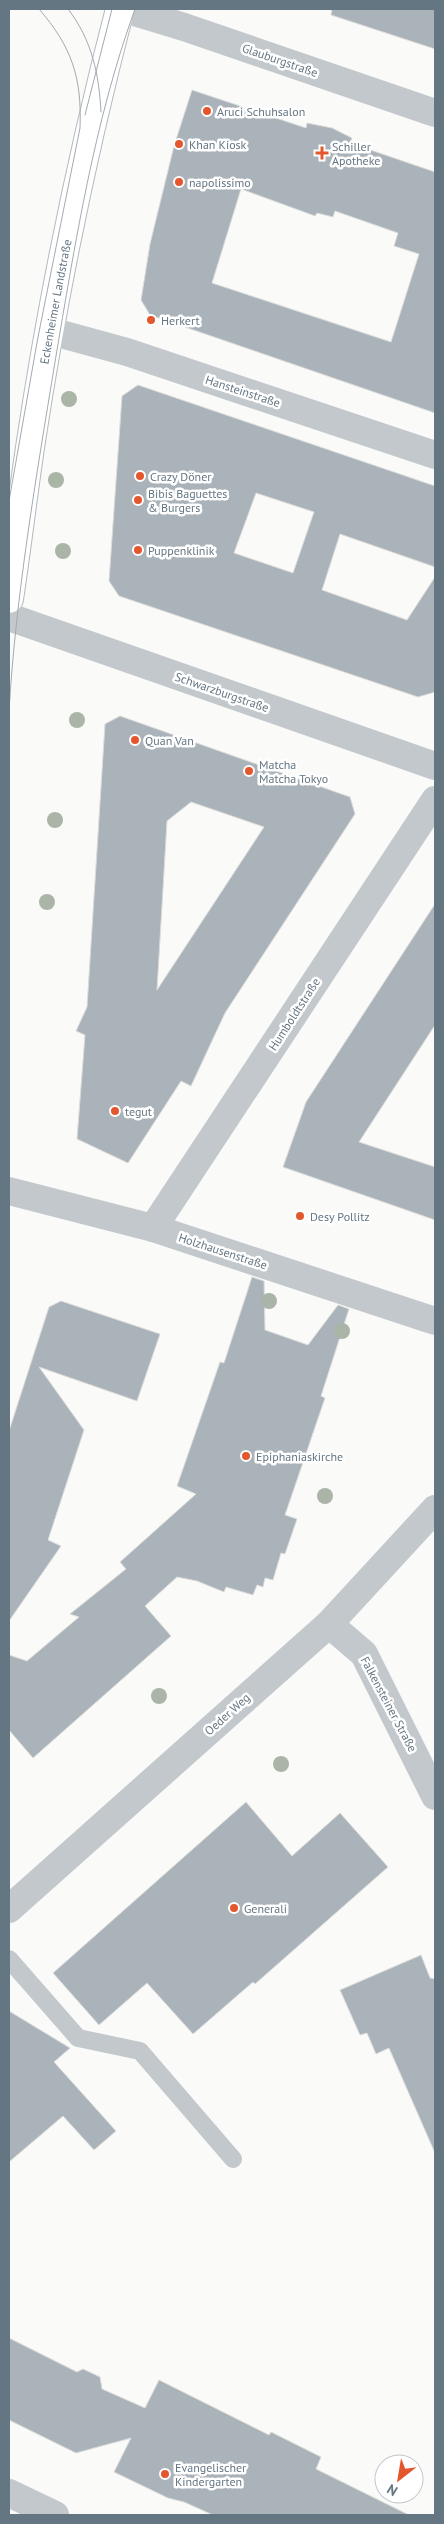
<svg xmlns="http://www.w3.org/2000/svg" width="444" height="2524" viewBox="0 0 444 2524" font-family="'PT Sans',sans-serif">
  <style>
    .building { fill: #aab3b9; stroke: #dcdcda; fill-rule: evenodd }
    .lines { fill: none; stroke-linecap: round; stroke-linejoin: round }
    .secondary-casing { stroke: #b3babf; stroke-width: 30 }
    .lane { stroke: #c3c8cc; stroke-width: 18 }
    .street { stroke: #c3c8cc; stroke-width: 28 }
    .secondary { stroke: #fff; stroke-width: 28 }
    .tram { stroke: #a2aab0; stroke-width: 1 }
    .tree { fill: #aab4a7 }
    .poi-dot { fill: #e4572e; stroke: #fff; stroke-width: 2 }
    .labels { text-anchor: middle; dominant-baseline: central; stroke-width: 5; stroke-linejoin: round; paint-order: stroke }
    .street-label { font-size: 12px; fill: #657683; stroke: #fff }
    .poi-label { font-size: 12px; fill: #657683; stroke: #fff; text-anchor: start }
  </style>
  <rect width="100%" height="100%" fill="#fafaf8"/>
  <!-- building -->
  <g class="building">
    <path d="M332,9H435V49L331,15Z"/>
    <path d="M192,90L306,128L307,123L332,128L352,138L350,143L435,172V413L150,315L141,300L150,244L174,146ZM241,189L315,216L317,213L333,217L335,211L398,233L394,246L419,254L391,342L212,283Z"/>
    <path d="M138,385L435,486V567L340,534L322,590L407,620L435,577V692L418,697L119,596L109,581L122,396ZM256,493L314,512L293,573L234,553Z"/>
    <path d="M120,716L350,797L355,814L225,1013L191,1086L181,1081L128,1163L77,1139L85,1035L76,1031L87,1007L105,724ZM191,802L264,827L157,990L167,821Z"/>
    <path d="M435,904V1025L359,1142L435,1167V1220L283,1167L306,1102Z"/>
    <path d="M252,1277L264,1281L265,1330L308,1345L338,1305L349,1309L321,1396L325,1398L285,1515L297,1519L285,1554L281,1553L273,1580L265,1578L263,1587L257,1585L253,1595L226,1587L224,1592L197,1581L177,1577L145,1606L171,1636L33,1758L9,1730V1655L27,1661L79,1617L70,1614L126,1569L120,1562L196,1494L177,1486L220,1362L224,1363Z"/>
    <path d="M61,1301L160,1334L137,1401L39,1367L84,1430L48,1540L61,1546L9,1621V1431L49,1307Z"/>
    <path d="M246,1802L292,1856L340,1813L388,1867L255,1984L253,1982L193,2034L147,1983L99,2025L53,1973Z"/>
    <path d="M421,1955L430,1978L435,1979V2153L389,2048L376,2054L367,2033L360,2035L340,1990Z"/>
    <path d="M9,2011L70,2048L54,2062L116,2131L94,2150L63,2116L9,2162Z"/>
    <path d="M9,2338L77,2372L83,2369L100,2377L102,2389L145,2408L159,2380L269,2435L271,2432L321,2457L316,2469L409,2515H213L184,2502L168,2498L114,2472L131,2438L76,2453L9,2420Z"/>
  </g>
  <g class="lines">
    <!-- secondary casing -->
    <g class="secondary-casing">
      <g id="secondary">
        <path id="s1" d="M9,599C17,546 23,494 31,441C53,296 83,151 120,9"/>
      </g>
    </g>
    <!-- lane -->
    <path class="lane" d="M9,1959L78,2038L140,2051L233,2159"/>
    <!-- street -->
    <g class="street">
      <path d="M125,9L184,27L435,113"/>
      <path d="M50,331L127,352L435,455"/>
      <path d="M9,617L435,766"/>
      <path d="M9,1191L153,1228L435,1321"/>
      <path d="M153,1228L435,800"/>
      <path d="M329,1624L364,1654L435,1796"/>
      <path d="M9,1909L329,1624L435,1509"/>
      <path d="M9,2493L55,2515"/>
    </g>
    <!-- secondary -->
    <use href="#secondary" class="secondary"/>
    <!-- tram -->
    <g class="tram">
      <path d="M68,9C92,40 99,74 101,112"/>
      <path d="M85,115L112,9"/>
      <path d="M9,501L38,337L80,128C82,78 72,47 39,9"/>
      <path d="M9,711C16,594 36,478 55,362C75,244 94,122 135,9"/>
    </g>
  </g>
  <!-- trees -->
  <g class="tree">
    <circle cx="69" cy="399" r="8"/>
    <circle cx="56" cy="480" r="8"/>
    <circle cx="63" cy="551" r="8"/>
    <circle cx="77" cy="720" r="8"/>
    <circle cx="55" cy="820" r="8"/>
    <circle cx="47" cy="902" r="8"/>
    <circle cx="269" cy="1301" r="8"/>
    <circle cx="342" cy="1331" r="8"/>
    <circle cx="325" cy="1496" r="8"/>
    <circle cx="159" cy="1696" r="8"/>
    <circle cx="281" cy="1764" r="8"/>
  </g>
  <!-- markers -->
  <g class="poi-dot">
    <circle cx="207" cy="111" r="5"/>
    <circle cx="179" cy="144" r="5"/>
    <path d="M319.5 145.5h5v5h5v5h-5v5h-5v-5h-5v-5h5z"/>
    <circle cx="179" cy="182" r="5"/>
    <circle cx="151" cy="320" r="5"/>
    <circle cx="140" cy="476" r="5"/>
    <circle cx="138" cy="500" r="5"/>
    <circle cx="138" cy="550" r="5"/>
    <circle cx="135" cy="740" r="5"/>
    <circle cx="249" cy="771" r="5"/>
    <circle cx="115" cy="1111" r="5"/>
    <circle cx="300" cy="1216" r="5"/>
    <circle cx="246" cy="1456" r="5"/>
    <circle cx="234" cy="1908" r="5"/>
    <circle cx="165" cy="2474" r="5"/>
  </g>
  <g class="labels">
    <!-- street labels -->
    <g class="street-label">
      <text transform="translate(280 60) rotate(19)">Glauburgstraße</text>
      <text stroke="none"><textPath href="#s1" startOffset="301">Eckenheimer Landstraße</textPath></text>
      <text transform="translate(243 391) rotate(18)">Hansteinstraße</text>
      <text transform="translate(222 692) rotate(19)">Schwarzburgstraße</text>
      <text transform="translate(294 1014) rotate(-57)">Humboldtstraße</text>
      <text transform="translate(223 1251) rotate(18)">Holzhausenstraße</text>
      <text transform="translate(389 1704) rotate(62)">Falkensteiner Straße</text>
      <text transform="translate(227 1714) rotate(-42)">Oeder Weg</text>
    </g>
    <!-- poi labels -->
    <g class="poi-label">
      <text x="217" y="111">Aruci Schuhsalon</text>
      <text x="189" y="144">Khan Kiosk</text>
      <text x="332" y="146">Schiller<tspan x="332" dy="14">Apotheke</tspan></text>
      <text x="189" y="182">napolissimo</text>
      <text x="161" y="320">Herkert</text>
      <text x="150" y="476">Crazy Döner</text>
      <text x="148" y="493">Bibis Baguettes<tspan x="148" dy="14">&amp; Burgers</tspan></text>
      <text x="148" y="550">Puppenklinik</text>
      <text x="145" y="740">Quan Van</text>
      <text x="259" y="764">Matcha<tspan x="259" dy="14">Matcha Tokyo</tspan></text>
      <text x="125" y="1111">tegut</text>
      <text x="310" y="1216">Desy Pollitz</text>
      <text x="256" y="1456">Epiphaniaskirche</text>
      <text x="244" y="1908">Generali</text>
      <text x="175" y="2467">Evangelischer<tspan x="175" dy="14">Kindergarten</tspan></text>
    </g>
  </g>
  <!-- border -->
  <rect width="444" height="2524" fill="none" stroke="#657683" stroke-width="20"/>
  <!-- north arrow -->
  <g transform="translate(399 2479) rotate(211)"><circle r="24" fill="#ffffff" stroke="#c1c8cd"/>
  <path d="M0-4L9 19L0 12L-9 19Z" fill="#e4572e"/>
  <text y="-8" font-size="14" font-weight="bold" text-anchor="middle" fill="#657683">N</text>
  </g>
</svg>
